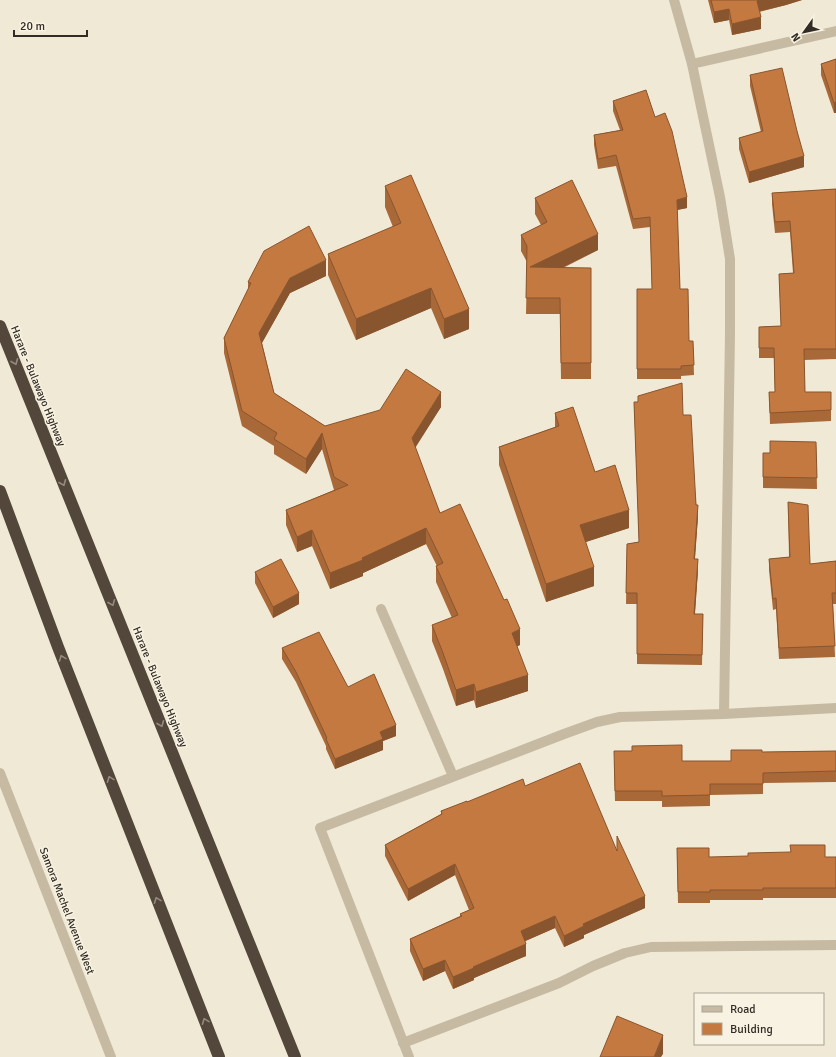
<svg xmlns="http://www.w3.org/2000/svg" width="836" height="1057" viewBox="0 0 836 1057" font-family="Signika,sans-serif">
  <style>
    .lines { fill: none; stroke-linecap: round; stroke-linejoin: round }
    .minor { stroke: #c7baa3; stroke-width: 10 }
    .highway { stroke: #53473c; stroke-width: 12 }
    .wall { fill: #a96838 }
    .shaded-wall { fill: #89552e }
    .building { fill: #c47941; stroke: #89552e }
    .oneway { stroke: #958b7e }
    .labels { text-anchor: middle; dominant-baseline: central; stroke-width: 3; stroke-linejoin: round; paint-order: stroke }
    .street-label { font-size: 11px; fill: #322c25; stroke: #f8f2e2 }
  </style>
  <rect width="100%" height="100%" fill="#f0e9d6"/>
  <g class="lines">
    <!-- minor -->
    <g class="minor">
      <path d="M674,0L692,64L720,197L730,259V334L724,714"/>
      <path d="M692,64L836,31"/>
      <path d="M381,609L453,776"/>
      <path d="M0,773L111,1057"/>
      <path d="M403,1043L559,983L593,966L625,953L651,947L836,945"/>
      <path d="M409,1057L320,828L564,734L597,722L620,717L724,714L836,708"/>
    </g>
    <!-- highway -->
    <g class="highway">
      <path d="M0,326L295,1057"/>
      <path d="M0,491L58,647L219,1057"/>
    </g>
  </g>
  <!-- wall -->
  <g class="wall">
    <path d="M708,0H802L786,5L759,12L761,29L732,35L729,20L714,23Z"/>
    <path d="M836,59V113H834L821,75V64Z"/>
    <path d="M750,75L797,131L804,167L749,183L739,149V138L761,132L750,86Z"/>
    <path d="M613,101L687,208L677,210L680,289L689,341H693L694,375L681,376V379H637V289H652L650,227L633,229L616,166L598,169L594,145V135L620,130L613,111Z"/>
    <path d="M385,186L469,329L444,339L431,308L356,340L328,275V254L393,227L385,207Z"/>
    <path d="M836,189V359L804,360L805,392H831V421L770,424L769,392H775L774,358H759V327L781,326L779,274L793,273L790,232L775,233L772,204V193Z"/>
    <path d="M535,198L598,250L563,268H591V379H561L560,314H526L527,262L521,251V235L541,225L535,214Z"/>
    <path d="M326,276L290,293L262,343L274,393L325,426L441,407L415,447L440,513L520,645L517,646L528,691L476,708L474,700L456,706L443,669L432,641V625L452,618L436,582V566H437L426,544L363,573V576L330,589L312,546L297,552L286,525V510L334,490L322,449L306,474L274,454V446L242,426L224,353V338L248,290V282Z"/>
    <path d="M634,402L683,415L698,516L695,559L698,570L695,614H703L702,665L637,664V604H626L627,544L639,542Z"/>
    <path d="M555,413L595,472L629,528L585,542L594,586L546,602L499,465V447L555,427Z"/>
    <path d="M816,442L817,489L763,488V453H770Z"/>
    <path d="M788,502L810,564L836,561V604H833L835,657L779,659L776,609L773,610L769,570V559L789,557Z"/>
    <path d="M255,572L299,604L273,618L255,583Z"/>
    <path d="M282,648L348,687L396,736L383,741V750L335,769L326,749V746L296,682L282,659Z"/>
    <path d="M836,751V782L763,783V794L710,795V806L662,807V801H615L614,762L731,761L762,752Z"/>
    <path d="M525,786L617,850L645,908L584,935V938L564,947L555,928L525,941L526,956L474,978V980L453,989L445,971L423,981L410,951V939L460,916V914L469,910L455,875L408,901L385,856V845L441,814V811L467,802Z"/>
    <path d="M677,848L709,857H836V898H763V900H710V903H678Z"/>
  </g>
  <!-- shaded-wall -->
  <g class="shaded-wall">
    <path d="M760,0H802L786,5L757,12V1Z"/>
    <path d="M729,9V20L714,23V12Z"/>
    <path d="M761,17V29L732,35V24Z"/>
    <path d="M836,102V113H834V103Z"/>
    <path d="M804,156V167L749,183V172Z"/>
    <path d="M687,197V208L677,210V200Z"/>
    <path d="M598,234V250L530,283V267Z"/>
    <path d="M326,260V276L290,293L259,348V333L290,278Z"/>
    <path d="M431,288V308L356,340V319Z"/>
    <path d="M469,309V329L444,339V319Z"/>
    <path d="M441,392V407L412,453V438Z"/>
    <path d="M322,433V449L306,474V459Z"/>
    <path d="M698,505V516L694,570V559Z"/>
    <path d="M629,510V528L580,544V525Z"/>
    <path d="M426,528V544L363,573V576L330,589V573Z"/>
    <path d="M312,530V546L297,552V537Z"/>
    <path d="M698,559V570L694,625V614Z"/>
    <path d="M594,567V586L546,602V584Z"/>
    <path d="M299,593V604L273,618V607Z"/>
    <path d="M520,629V645L512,649V633Z"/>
    <path d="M528,675V691L476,708V692Z"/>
    <path d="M474,684V700L456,706V690Z"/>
    <path d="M396,725V736L383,741V750L335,769V759L380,732Z"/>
    <path d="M455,864V875L408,901V889Z"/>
    <path d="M645,896V908L584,935V938L564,947V936L583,924Z"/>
    <path d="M555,916V928L521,943V931Z"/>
    <path d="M526,944V956L474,978V980L453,989V977L473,967Z"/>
    <path d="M445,960V971L423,981V969Z"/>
    <path d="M663,1035V1054L661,1057H654Z"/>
  </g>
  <!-- building -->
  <g class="building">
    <path d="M711,0H760L757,1L761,17L732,24L729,9L714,12Z"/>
    <path d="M836,59V102L834,103L821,64Z"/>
    <path d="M782,68L797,131L804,156L749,172L739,138L763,131L750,75Z"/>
    <path d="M646,90L655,117L665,113L672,131L687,197L677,200L680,289H688L689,341H693L694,365L681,366V369H637V289H652L650,217L633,219L616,155L598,159L594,135L623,130L613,101Z"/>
    <path d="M411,175L469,309L444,319L431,288L356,319L328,254L401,223L385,186Z"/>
    <path d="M572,180L598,234L530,267L591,268V363H561L560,298H526L527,246L521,235L547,222L535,198Z"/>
    <path d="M836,189V349H804L805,392H831V410L770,413L769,392H775L774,348H759V327L781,326L779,274L794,273L790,221L775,222L772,193Z"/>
    <path d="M309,226L326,260L290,278L259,333L274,393L325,426L380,410L406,369L441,392L412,438L440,513L460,504L504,600L507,599L520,629L512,633L528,675L476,692L474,684L456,690L443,653L432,625L458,615L436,566L443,563L426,528L362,558L363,560L330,573L312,530L297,537L286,510L348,485L334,477L322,433L306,459L274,439L277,433L242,411L224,338L251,283L248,282L264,251Z"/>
    <path d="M682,383L683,415H691L696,505H698L694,559H698L694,614H703L702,655L637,654V593H626L627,544L639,542L634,402H638V396Z"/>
    <path d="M573,407L595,472L615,465L629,510L580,525L594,567L546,584L499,447L559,426L555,413Z"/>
    <path d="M770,441L816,442L817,478L763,477V453H770Z"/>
    <path d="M788,502L808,505L810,564L836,561V593H832L835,646L779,648L776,598L773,599L769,559L790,557Z"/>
    <path d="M281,559L299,593L273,607L255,572Z"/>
    <path d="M319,632L348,687L374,674L396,725L380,732L383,739L335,759L326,739L327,738L296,672L282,648Z"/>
    <path d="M682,745V761H731V750H762V752L836,751V771L763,773V784H710V795L662,796V791H615L614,751H632V746Z"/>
    <path d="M580,763L617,851V836L645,896L583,924L584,926L564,936L555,916L521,931L526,944L473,967L474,968L453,977L445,960L423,969L410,939L462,916L460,914L474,908L455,864L408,889L385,845L442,814L441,811L467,801V802L523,779L525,786Z"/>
    <path d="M790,845H825V857H836V888H763V890H710V892H678L677,848H709V857L748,856V853L791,852Z"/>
    <path d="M617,1016L663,1035L654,1057H600Z"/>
  </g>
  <!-- one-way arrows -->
  <defs><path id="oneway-chevron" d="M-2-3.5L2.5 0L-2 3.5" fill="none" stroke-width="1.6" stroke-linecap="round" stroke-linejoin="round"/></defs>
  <g class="oneway">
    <use href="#oneway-chevron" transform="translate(15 362) rotate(68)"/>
    <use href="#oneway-chevron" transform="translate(63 483) rotate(68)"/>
    <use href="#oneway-chevron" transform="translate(112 603) rotate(68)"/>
    <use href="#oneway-chevron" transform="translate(62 658) rotate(-111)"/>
    <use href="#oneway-chevron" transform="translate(161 724) rotate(68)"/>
    <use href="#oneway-chevron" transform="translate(110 779) rotate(-111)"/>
    <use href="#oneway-chevron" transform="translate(157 900) rotate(-111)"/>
    <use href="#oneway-chevron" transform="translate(205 1021) rotate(-111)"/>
  </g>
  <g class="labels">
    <!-- street labels -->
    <g class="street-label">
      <text transform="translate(38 386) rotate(68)">Harare - Bulawayo Highway</text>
      <text transform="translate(160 687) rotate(68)">Harare - Bulawayo Highway</text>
      <text transform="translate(67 911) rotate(69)">Samora Machel Avenue West</text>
    </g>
  </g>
  <!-- legend -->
  <rect x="694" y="993" width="130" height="52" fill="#f8f2e2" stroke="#a9a396"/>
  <rect x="702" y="1006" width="20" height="6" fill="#c7baa3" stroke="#a9a396"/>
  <text x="730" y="1013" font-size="12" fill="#322c25">Road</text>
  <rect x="702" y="1023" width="20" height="12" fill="#c47941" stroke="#a9a396"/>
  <text x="730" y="1033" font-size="12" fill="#322c25">Building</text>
  <!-- north arrow -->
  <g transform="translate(804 32) rotate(237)" stroke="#f8f2e2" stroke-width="3" paint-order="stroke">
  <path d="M0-3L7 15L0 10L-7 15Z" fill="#322c25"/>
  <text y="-6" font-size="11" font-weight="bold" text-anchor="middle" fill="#322c25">N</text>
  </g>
  <!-- scale -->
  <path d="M14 30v6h73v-6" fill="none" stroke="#322c25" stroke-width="2"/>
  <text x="20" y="30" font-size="12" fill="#322c25" stroke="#f8f2e2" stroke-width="3" paint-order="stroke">20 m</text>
</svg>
